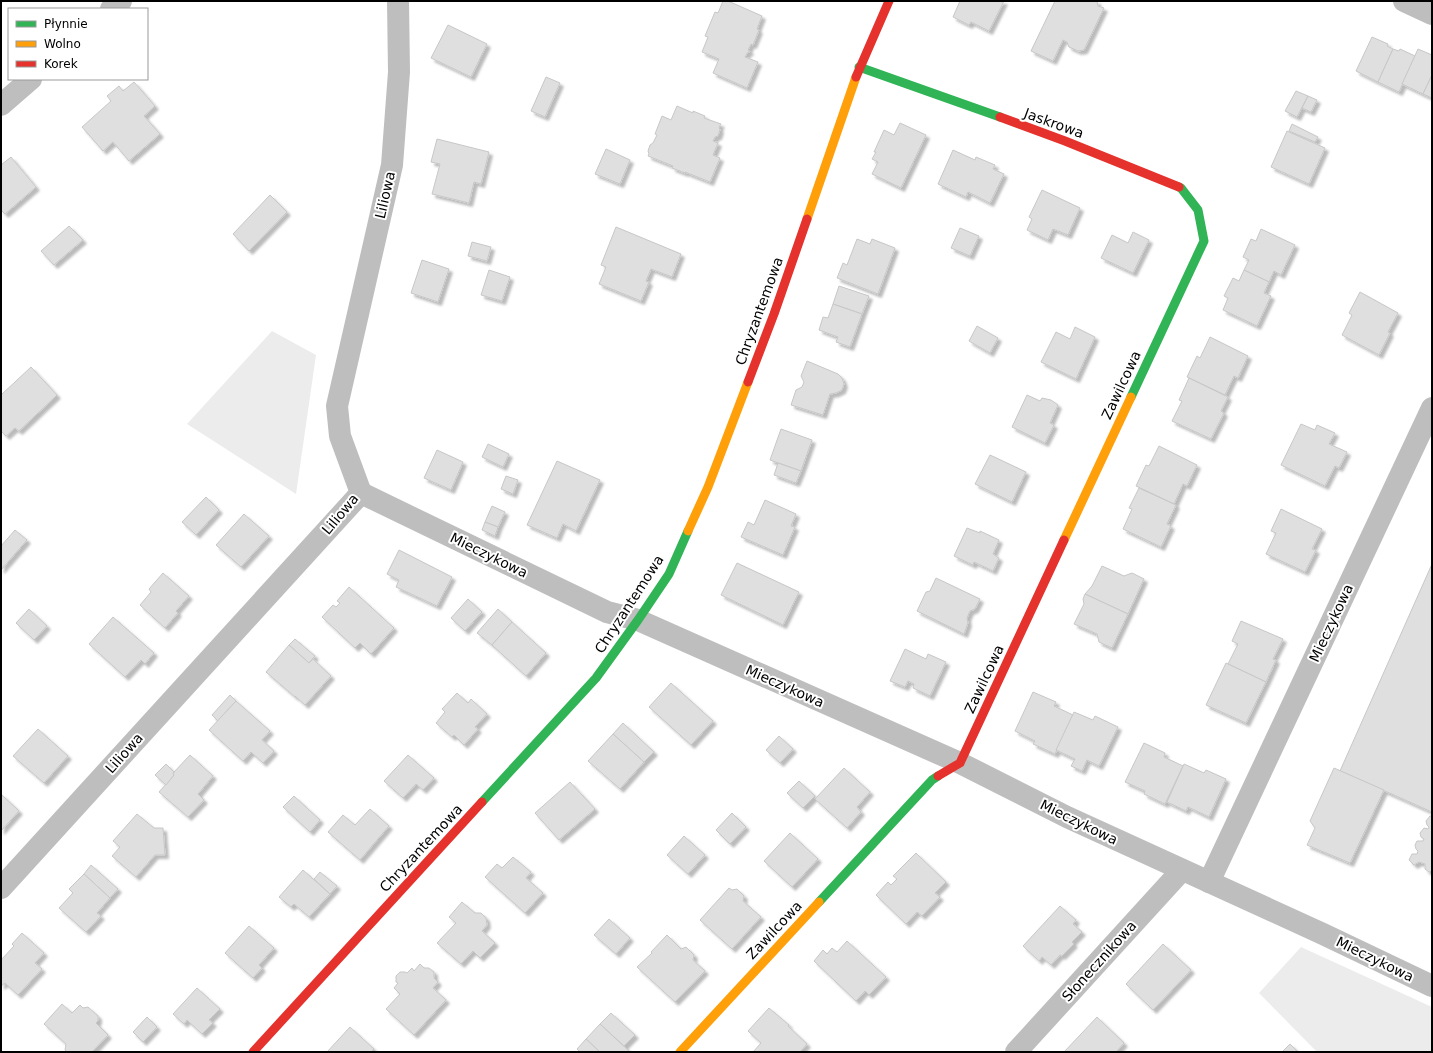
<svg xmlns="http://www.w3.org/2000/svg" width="1433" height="1053" viewBox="0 0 1433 1053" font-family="'DejaVu Sans',sans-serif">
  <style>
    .green { fill: #ececec }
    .building { fill: #dfdfdf; stroke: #c7c7c7; filter: url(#shadow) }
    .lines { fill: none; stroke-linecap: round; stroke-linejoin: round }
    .street { stroke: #bebebe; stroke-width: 22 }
    .fast { stroke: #30b455; stroke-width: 9 }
    .slow { stroke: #ff9f0a; stroke-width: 9 }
    .jam { stroke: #e5322d; stroke-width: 9 }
    .labels { text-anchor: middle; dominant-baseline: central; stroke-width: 4; stroke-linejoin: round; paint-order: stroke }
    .street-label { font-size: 14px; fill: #000; stroke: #fff }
  </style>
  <defs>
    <filter id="shadow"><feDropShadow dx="3.5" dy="3.5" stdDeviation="1" flood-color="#0004"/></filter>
  </defs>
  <rect width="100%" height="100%" fill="#fff"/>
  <!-- green -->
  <g class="green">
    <path d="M272,331L316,355L296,494L187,424Z"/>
    <path d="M1301,947L1432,1007V1052H1317L1259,993Z"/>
  </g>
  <!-- building -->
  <g class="building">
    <path d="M723,1H728L762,16L757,29L759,30L753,45L751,44L748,50L750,51V52H748L745,57L758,62L747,88L713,73L719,59L702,52L708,37L705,36L715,12L718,13Z"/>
    <path d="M960,1H1004L989,31L971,22L969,25L953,17Z"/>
    <path d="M1055,1H1097L1098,6L1104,8L1084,50L1078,51L1069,47L1067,42L1063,40L1053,61L1031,51Z"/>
    <path d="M448,25L487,44L471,77L431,58Z"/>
    <path d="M1372,37L1388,44L1387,46L1393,49L1378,82L1356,71Z"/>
    <path d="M1393,49L1399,51L1400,49L1415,56L1399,92L1378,82Z"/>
    <path d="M1418,49L1432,55V75L1423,94L1402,84Z"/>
    <path d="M1432,75V98L1423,94Z"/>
    <path d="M546,77L560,83L545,117L531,111Z"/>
    <path d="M134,82L155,106L144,116L160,134L129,161L113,142L103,151L82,127L111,101L107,96L119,86L123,91Z"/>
    <path d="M1296,91L1308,96L1297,117L1285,111Z"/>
    <path d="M1308,96L1317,100L1311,112L1302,108Z"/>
    <path d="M677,106L693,113V111L705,116L704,118L721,124L719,127L720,130L718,136L715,137L713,141L718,143L713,155L720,158L710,182L685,172V173L672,168L673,166L648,156L649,154L648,151L650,145L653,143L657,135L655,134L662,116L671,120Z"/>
    <path d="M900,123L926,135L901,188L872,174L878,162L872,159L876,152H874L884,130L894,135Z"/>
    <path d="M1292,124L1318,137L1315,142L1289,131Z"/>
    <path d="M1287,131L1325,148L1309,184L1271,167Z"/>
    <path d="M437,139L489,152L481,184L474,182L469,203L432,194L440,164L431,162Z"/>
    <path d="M606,149L630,160L620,184L595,174Z"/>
    <path d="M953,150L975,160L976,157L995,165L993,169L1004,174L990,203L968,192L966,197L938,184Z"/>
    <path d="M11,157L36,187L5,214L1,210V165Z"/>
    <path d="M1042,190L1080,208L1068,235L1053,229L1048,240L1027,230L1032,219L1029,217Z"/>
    <path d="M270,195L287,212L249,251L233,234Z"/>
    <path d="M69,226L83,240L54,265L41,251Z"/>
    <path d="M616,227L681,254L672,277L651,269L646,281L649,282L641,301L599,284L606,267L601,265Z"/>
    <path d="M960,228L979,236L970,256L951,248Z"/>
    <path d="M1261,229L1295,245L1281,275L1274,271L1269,282L1244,270L1249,260L1243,257L1251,239L1256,241Z"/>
    <path d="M1133,232L1149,240L1133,273L1101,258L1112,235L1128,243Z"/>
    <path d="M857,239L870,244L872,239L895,248L878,294L837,278L843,263L847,265Z"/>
    <path d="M472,242L491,247L487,261L468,256Z"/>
    <path d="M422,260L449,269L438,302L411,293Z"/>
    <path d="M489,270L510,277L502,301L481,295Z"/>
    <path d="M1244,270L1269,282L1264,293L1271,296L1257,326L1223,310L1228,298L1224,296L1233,278L1239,281Z"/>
    <path d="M839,286L869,296L862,314L833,304Z"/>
    <path d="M1360,292L1398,313L1388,332L1390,333L1379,355L1342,335L1352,315L1349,313Z"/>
    <path d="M833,304L862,314L850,347L836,342L838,337L819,330L823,317L828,318Z"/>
    <path d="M977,326L998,338L990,353L969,341Z"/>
    <path d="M1075,327L1095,337L1076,379L1041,362L1056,332L1070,339Z"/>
    <path d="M1210,337L1248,356L1238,378L1234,376L1225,395L1187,377L1197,356L1200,358Z"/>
    <path d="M807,361L838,374L842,378L844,384L842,390L836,393L830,394L823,415L791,405L796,390L802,387L804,382L801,376Z"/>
    <path d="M31,367L57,395L19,431L15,428L6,436L1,431V395Z"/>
    <path d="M1189,378L1228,397L1221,411L1224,413L1211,439L1172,421L1182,401L1179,400Z"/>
    <path d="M1027,395L1040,401L1042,398L1051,400L1058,405L1050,423L1054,425L1045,443L1012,427Z"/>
    <path d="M1301,424L1315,430L1317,425L1335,433L1329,444L1347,452L1339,468L1335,466L1325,486L1281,465Z"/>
    <path d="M781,429L812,440L801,471L770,460Z"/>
    <path d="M488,444L509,454L503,467L482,457Z"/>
    <path d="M1159,446L1197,465L1187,486L1183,484L1174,504L1136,486L1146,465L1149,466Z"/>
    <path d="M437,450L463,462L451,490L424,478Z"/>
    <path d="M990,455L1026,472L1012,502L975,484Z"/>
    <path d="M557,461L600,480L576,531L563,524L557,538L527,525Z"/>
    <path d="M778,463L801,471L796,483L774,475Z"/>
    <path d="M506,476L518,480L513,494L501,489Z"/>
    <path d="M1139,488L1176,505L1167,524L1171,526L1161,547L1123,529L1132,509L1129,508Z"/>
    <path d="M206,497L219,510L196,535L182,522Z"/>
    <path d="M765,500L796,514L791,526L795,527L783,555L741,537L748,522L754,525Z"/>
    <path d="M492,506L505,512L498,527L485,522Z"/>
    <path d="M1281,509L1322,529L1312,549L1316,550L1305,572L1266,554L1276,533L1271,531Z"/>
    <path d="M244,514L269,536L241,567L216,545Z"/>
    <path d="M485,522L498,527L495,536L482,530Z"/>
    <path d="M967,528L980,533V531L999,540L993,554L999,558L993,571L974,562L973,565L954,556Z"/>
    <path d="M15,530L27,540L1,570V546Z"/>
    <path d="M399,550L452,577L437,606L396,587L399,580L387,574Z"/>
    <path d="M737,563L799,592L783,625L721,595Z"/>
    <path d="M1432,564V812L1340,771Z"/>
    <path d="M1102,566L1124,576L1132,573L1144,579L1128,614L1085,594L1092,586Z"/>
    <path d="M163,573L189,596L176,611L178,613L165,628L140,605L151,592L149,589Z"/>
    <path d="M936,578L980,599L975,609L970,611L967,618L968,623L964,634L917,611L926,592L930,591Z"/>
    <path d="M349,587L394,628L371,654L360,643L355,648L322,617L333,605L336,607L340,603L337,601Z"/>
    <path d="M1085,594L1128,614L1112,648L1099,642L1097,634L1074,624L1084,604L1083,599Z"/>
    <path d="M468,599L482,612L465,631L451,618Z"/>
    <path d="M29,609L47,626L34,640L16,623Z"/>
    <path d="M498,609L512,622L492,645L477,633Z"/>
    <path d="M113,617L154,653L145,664L141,660L125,677L89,644Z"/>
    <path d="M1241,621L1283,639L1273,659L1276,660L1266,682L1228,664L1238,644L1232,641Z"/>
    <path d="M512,622L546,653L526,676L492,645Z"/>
    <path d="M295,639L315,656L309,663L289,645Z"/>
    <path d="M289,645L309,663L313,659L331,676L305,705L295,696V697L266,672Z"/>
    <path d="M905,649L926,659L928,654L946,662L930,696L913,688L914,684L908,681L905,687L890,681Z"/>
    <path d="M1226,663L1266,682L1246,723L1206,705Z"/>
    <path d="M671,683L713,721L691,745L649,707Z"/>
    <path d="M1033,692L1056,702L1054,706L1073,715L1055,754L1033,744L1035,741L1015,731Z"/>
    <path d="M457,693L468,703L471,699L487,714L475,727L478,729L464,745L454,735L452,737L436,723L445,712L442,709Z"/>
    <path d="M230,695L236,701L218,721L212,715Z"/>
    <path d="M236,701L270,731L262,740L274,751L263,763L251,752L243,761L209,730Z"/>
    <path d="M1074,712L1093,720L1095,716L1118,727L1099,766L1087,760L1082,771L1071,766L1075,759L1056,750Z"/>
    <path d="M623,723L654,752L644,762L613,734Z"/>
    <path d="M38,729L68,756L44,783L13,756Z"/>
    <path d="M613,734L644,762L620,789L588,761Z"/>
    <path d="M779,736L793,749L780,763L766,750Z"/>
    <path d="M1144,743L1165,753L1164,757L1183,766L1165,804L1144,794L1145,791L1125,782Z"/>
    <path d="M190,755L213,776L198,794L204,800L188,817L159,792L174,775L173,774L174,772Z"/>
    <path d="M408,755L434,778L423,790L416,784L403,798L384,781Z"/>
    <path d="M166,764L174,772L173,774L174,775L166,785L155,775Z"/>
    <path d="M1184,764L1204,773L1206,770L1226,779L1209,817L1188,807L1186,811L1167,802Z"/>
    <path d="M844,768L870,792L857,807L861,812L847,828L815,799Z"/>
    <path d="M1334,768L1384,790L1350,863L1307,845L1315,828L1310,821Z"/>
    <path d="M799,781L815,796L803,808L787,793Z"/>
    <path d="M570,782L595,809L559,840L535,813Z"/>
    <path d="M1,794L19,811L1,831Z"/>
    <path d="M294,796L320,820L310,832L283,807Z"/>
    <path d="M370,809L389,826L360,860L328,832L343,815L355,825Z"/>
    <path d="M732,813L746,827L730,844L716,830Z"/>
    <path d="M137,814L154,828H163L165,855H155L136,877L112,856L120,847L113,841Z"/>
    <path d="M1430,816H1432V871L1429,872L1425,869V864L1419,862L1414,865L1409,860L1412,854H1417L1418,851L1416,849L1415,845L1417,841H1423L1424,839L1421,837L1420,833L1424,828L1428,829L1429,827L1427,825L1426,821Z"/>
    <path d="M790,833L818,859L792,887L764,861Z"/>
    <path d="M684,836L705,855L688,874L667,855Z"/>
    <path d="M916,853L946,882L935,893L940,897L922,916L917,912L906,924L876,895L888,882L891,885L897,879L893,876Z"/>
    <path d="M513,857L531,872L526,878L543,893L525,913L485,877L497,864L502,868Z"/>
    <path d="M91,865L118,889L110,898L84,874Z"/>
    <path d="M303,870L330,894L309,917L294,904L291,907L279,897Z"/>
    <path d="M320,872L337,886L330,894L314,879Z"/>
    <path d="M84,874L110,898L97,913L101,916L86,932L59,908L73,893L69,889Z"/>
    <path d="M729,888L732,890L737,889L744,896L743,901L761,917L732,949L700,920Z"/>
    <path d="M462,902L475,913H481L486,918L487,925L482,931L495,943L480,958L473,951L461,964L437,943L456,923L449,917Z"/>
    <path d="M1060,906L1076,920L1073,924L1082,932L1072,942L1074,944L1062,956L1060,955L1051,965L1042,957L1039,961L1023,946Z"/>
    <path d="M609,919L630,938L616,954L594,935Z"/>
    <path d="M249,926L274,948L259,965L262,968L253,978L225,953Z"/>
    <path d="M22,933L44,953L35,963L42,969L18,995L5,983L1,986V960L14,946L12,944Z"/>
    <path d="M667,935L681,949L686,947L694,955L693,960L705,971L675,1002L637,967L652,953L651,952Z"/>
    <path d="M847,941L886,977L869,995L865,991L856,1001L814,961L823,950L827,954L832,948L837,952Z"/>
    <path d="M1163,944L1191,970L1153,1010L1126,984Z"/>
    <path d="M420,964L424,968H429L434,972V978L438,982L433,988L446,1000L414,1035L386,1009L400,994L394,988L398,983L396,982V976L400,972H405L407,973L412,968L414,971Z"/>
    <path d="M197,988L220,1009L209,1020L213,1023L202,1034L187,1020L184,1024L173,1014Z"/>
    <path d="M62,1004L72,1013L80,1005L83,1008L88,1007L98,1016V1021L96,1023L108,1035L92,1052H67L65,1050L66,1044L44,1024Z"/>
    <path d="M769,1008L789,1025L788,1026L807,1044L800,1052H753L761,1043L748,1031Z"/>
    <path d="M611,1013L635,1035L624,1046L600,1024Z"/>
    <path d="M147,1017L157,1027L143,1042L133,1032Z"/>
    <path d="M1097,1017L1124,1043L1116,1052H1064Z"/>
    <path d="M600,1024L629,1051L628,1052H600L586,1039Z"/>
    <path d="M350,1027L374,1049L371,1052H327Z"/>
    <path d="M586,1039L600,1052H580L577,1049Z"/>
    <path d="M1290,1044L1298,1052H1282Z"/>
  </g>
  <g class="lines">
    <!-- street -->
    <g class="street">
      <path d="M1404,1L1432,14"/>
      <path d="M111,9L121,1"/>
      <path d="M1,105L31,79"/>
      <path d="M361,493L607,612L638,620L960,763L1067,817L1323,934L1432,986"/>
      <path d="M361,493L340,436L337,406L392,165L399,72L398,1"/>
      <path d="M1209,882L1432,408"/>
      <path d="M1,888L361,493"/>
      <path d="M1016,1052L1182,870"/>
    </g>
    <!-- fast -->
    <g class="fast">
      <path d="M859,67L1000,117"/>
      <path d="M1131,397L1204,241L1198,210L1181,188L1179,187"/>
      <path d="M482,802L596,678L638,620L669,574L688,531"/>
      <path d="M819,902L932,780L938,776"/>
    </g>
    <!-- slow -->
    <g class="slow">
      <path d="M807,219L856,77"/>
      <path d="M688,531L708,487L748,382"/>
      <path d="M1064,540L1131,397"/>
      <path d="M680,1052L819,902"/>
    </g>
    <!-- jam -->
    <g class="jam">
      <path d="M856,77L889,1"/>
      <path d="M1000,117L1065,141L1179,187"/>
      <path d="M748,382L774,314L807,219"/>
      <path d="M938,776L960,763L1064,540"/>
      <path d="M253,1052L482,802"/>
    </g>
  </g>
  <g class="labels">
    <!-- street labels -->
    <g class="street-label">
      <text transform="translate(1054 123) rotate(20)">Jaskrowa</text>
      <text transform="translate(385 195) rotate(-77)">Liliowa</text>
      <text transform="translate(759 311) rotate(-70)">Chryzantemowa</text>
      <text transform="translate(1121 385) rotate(-65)">Zawilcowa</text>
      <text transform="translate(340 514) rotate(-50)">Liliowa</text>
      <text transform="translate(489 555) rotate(26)">Mieczykowa</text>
      <text transform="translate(629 604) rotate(-57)">Chryzantemowa</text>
      <text transform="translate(1331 623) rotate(-65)">Mieczykowa</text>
      <text transform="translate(984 679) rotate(-65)">Zawilcowa</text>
      <text transform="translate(785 686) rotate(24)">Mieczykowa</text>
      <text transform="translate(124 753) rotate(-48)">Liliowa</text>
      <text transform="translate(1079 822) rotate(26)">Mieczykowa</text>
      <text transform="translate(421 848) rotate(-47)">Chryzantemowa</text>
      <text transform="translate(774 930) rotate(-47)">Zawilcowa</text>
      <text transform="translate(1375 959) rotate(26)">Mieczykowa</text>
      <text transform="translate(1099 961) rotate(-48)">Słonecznikowa</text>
    </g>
  </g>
  <!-- border -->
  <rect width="1433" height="1053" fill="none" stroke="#000000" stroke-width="4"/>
  <!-- legend -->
  <rect x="8" y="8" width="140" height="72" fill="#ffffff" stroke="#999999"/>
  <rect x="16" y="21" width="20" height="6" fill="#30b455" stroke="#999999"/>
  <text x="44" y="28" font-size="12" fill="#000000">Płynnie</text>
  <rect x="16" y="41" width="20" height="6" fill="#ff9f0a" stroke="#999999"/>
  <text x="44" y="48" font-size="12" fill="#000000">Wolno</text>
  <rect x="16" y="61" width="20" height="6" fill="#e5322d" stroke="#999999"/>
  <text x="44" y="68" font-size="12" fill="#000000">Korek</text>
</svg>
